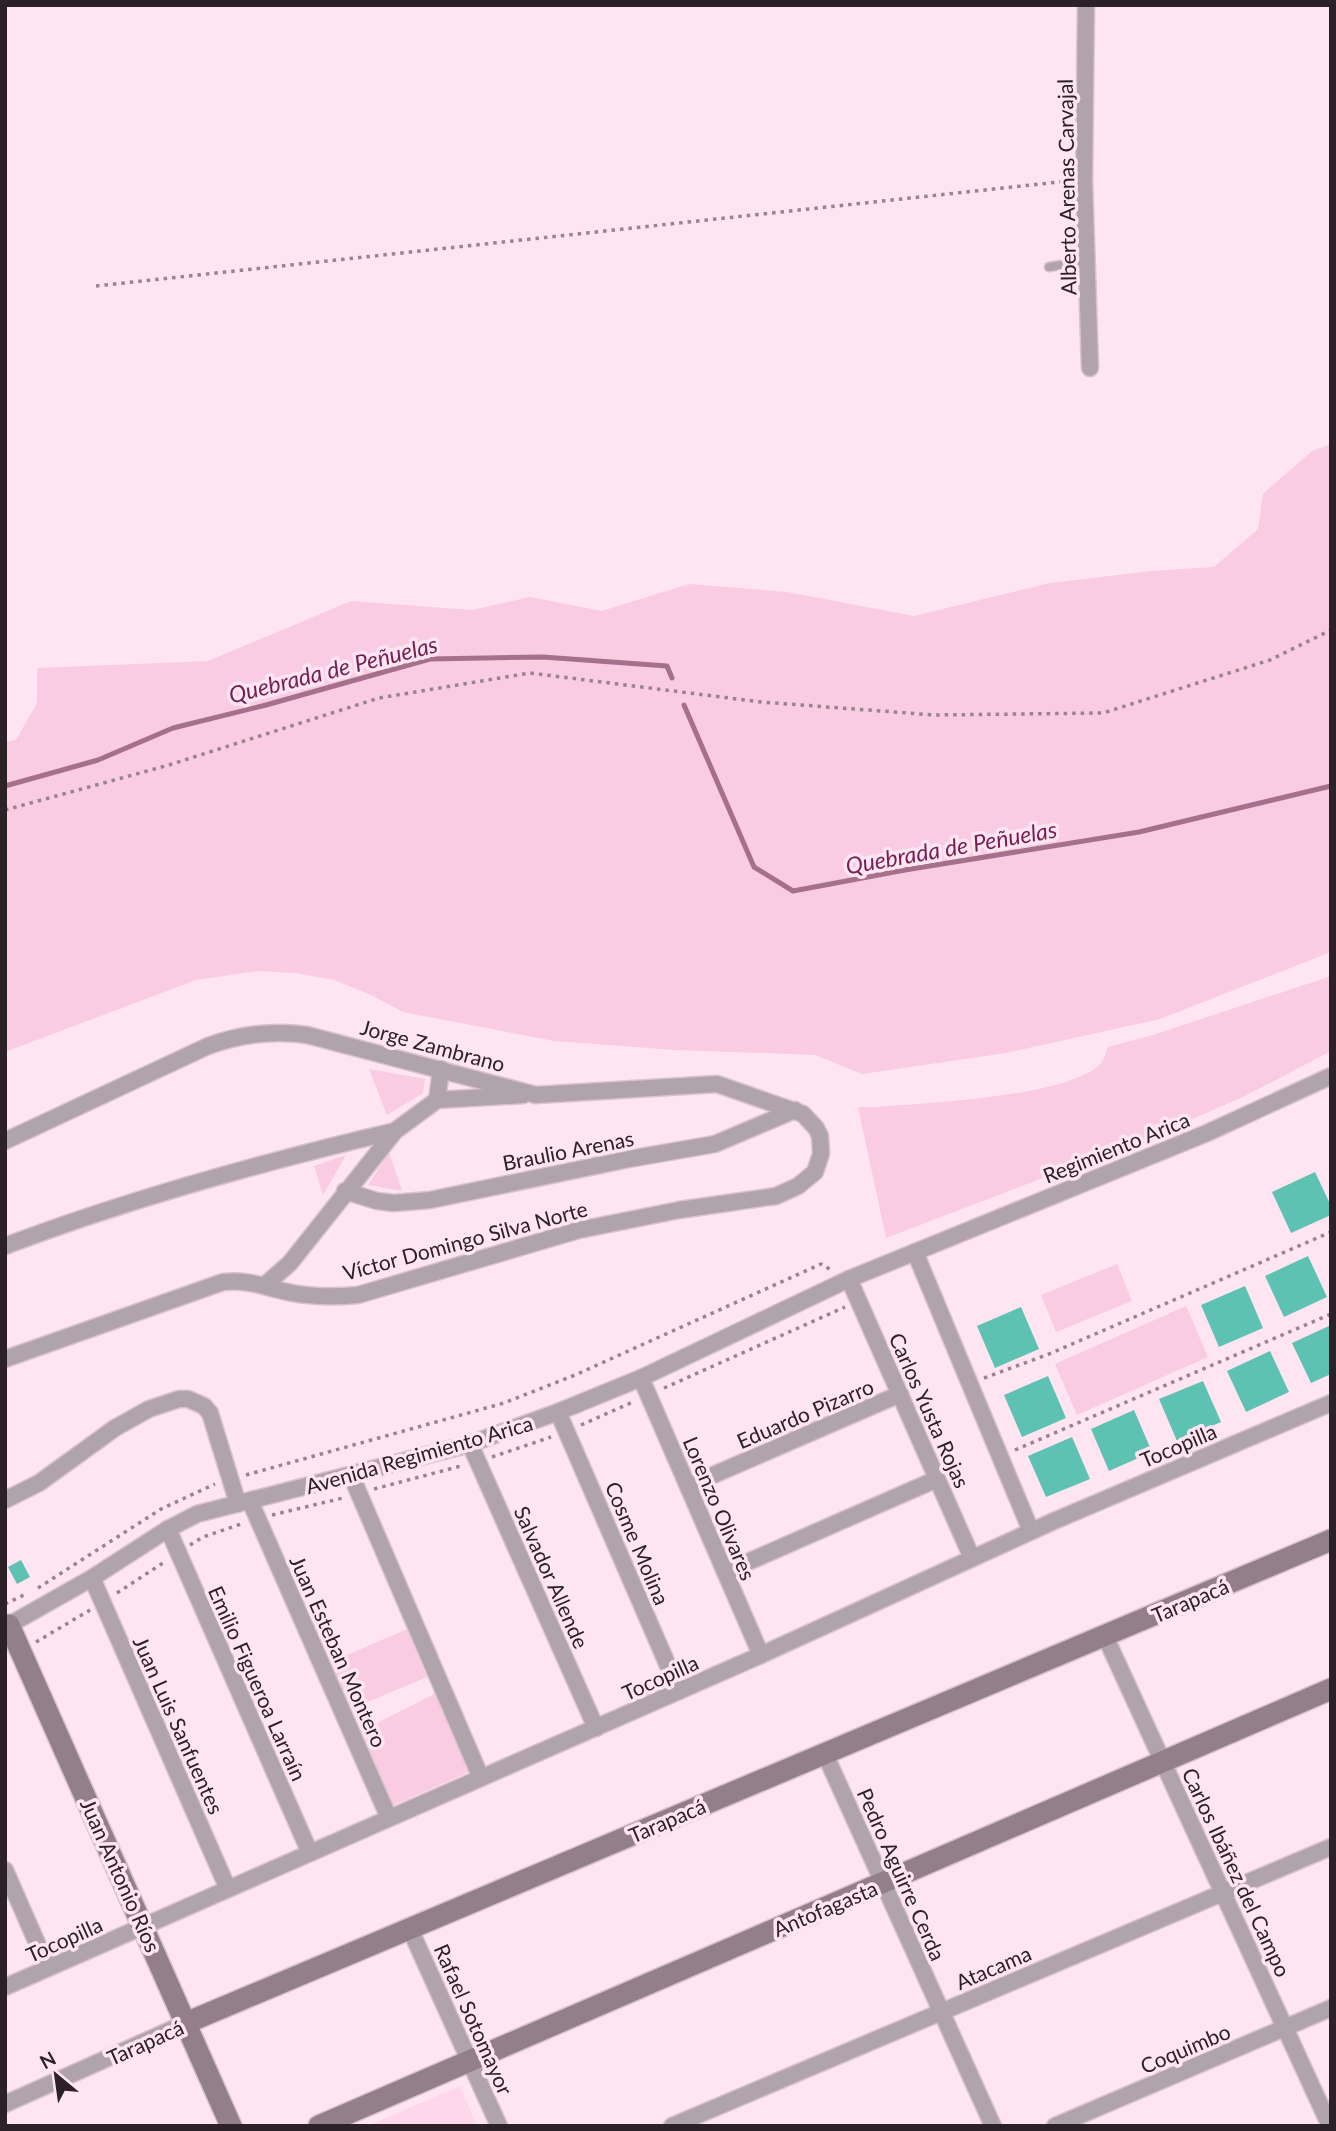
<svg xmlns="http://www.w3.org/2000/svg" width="1336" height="2131" viewBox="0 0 1336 2131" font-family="Lato,sans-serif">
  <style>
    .built { fill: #fed7ea }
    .green { fill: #f9cce2 }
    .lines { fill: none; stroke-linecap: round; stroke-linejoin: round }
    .stream { stroke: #a6708c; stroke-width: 5 }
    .building { fill: #5dc2b2 }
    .service-casing { stroke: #d9c2cc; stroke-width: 11 }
    .minor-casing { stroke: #d9c2cc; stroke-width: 19 }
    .secondary-casing { stroke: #d9c2cc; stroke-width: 24 }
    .path { stroke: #97848d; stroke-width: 3.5; stroke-dasharray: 3.5 5; stroke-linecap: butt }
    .service { stroke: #b0a3a9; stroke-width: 8 }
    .minor { stroke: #b0a3a9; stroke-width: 16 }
    .secondary { stroke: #927f88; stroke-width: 21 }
    .labels { text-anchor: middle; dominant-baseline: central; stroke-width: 7; stroke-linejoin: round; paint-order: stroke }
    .street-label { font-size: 21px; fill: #2c2126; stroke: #ffe5f1 }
    .water-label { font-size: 23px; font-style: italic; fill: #731f51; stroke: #ffe5f1 }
  </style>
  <rect width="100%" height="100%" fill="#ffe5f1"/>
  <!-- built -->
  <path class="built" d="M460,2086L477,2126H367Z"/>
  <!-- green -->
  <g class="green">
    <path d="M1331,444V952L1160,1019L1006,1053L862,1074L815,1055L675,1050L554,1041L403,1012L371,995L334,980L295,973L258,971L196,980L5,1052V742L16,740L37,703V668L208,661L351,601L472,610L530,597L602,611L689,584L787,592L914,616L1050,583L1151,571L1214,567L1258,529L1263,494L1312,451Z"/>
    <path d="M1331,976V1051L1245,1096L1165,1131L886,1238L858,1107H877C923,1103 1074,1097 1102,1062C1105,1058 1106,1051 1108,1047L1153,1035Z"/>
    <path d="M369,1069L425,1079L423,1093L387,1115Z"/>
    <path d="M389,1152L402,1191L368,1185Z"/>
    <path d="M346,1155L323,1195L314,1166Z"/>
    <path d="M1117,1264L1132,1301L1056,1332L1041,1295Z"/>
    <path d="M1186,1306L1208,1357L1077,1415L1055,1364Z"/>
    <path d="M407,1629L427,1677L349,1710L329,1663Z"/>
    <path d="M436,1693L471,1771L392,1806L362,1731Z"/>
  </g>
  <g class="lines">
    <!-- stream -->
    <g class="stream">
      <path d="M684,705L754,867L793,891L905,870L1139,832L1331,786"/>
      <path d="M5,786L98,760L173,728L266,705L430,659L543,657L667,666L672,678"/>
    </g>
  </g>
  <!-- building -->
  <g class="building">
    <path d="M1315,1172L1331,1206V1215L1291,1233L1272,1192Z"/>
    <path d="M1308,1256L1327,1297L1284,1317L1265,1276Z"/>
    <path d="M1245,1286L1263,1328L1219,1347L1201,1305Z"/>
    <path d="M1021,1307L1039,1349L995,1368L977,1326Z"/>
    <path d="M1331,1325V1374L1311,1383L1292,1343Z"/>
    <path d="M1270,1351L1289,1392L1246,1412L1227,1371Z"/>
    <path d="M1048,1376L1066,1418L1022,1437L1004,1395Z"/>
    <path d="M1203,1381L1221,1422L1177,1441L1159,1399Z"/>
    <path d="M1134,1410L1152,1452L1109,1471L1091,1429Z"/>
    <path d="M1072,1437L1090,1479L1046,1497L1028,1456Z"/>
    <path d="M21,1560L30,1577L17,1584L8,1567Z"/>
  </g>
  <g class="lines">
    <!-- service casing -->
    <g class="service-casing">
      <path id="service" d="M1049,267L1087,261"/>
    </g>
    <!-- minor casing -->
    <g class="minor-casing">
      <g id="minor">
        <path d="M1086,5L1084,180L1090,368"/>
        <path d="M437,1100L441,1069"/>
        <path d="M5,1141L208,1046C241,1034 272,1030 307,1035L536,1095L717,1084L803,1114L816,1128L820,1136L821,1154L815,1172L798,1186L776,1196L679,1210L579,1230L358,1295C335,1297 314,1297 292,1293C266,1288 250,1279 223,1282L5,1359"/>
        <path d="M345,1191L377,1201L394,1203L430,1200L629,1159L715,1144L795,1110"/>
        <path d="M5,1246C132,1198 263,1162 395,1131"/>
        <path d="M915,1252L1031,1531"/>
        <path d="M849,1279L972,1558"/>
        <path d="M265,1285L290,1263L395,1131L437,1100L523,1095"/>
        <path d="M641,1378L761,1655"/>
        <path d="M558,1412L679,1691"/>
        <path d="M470,1444L596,1728"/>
        <path d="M351,1475L481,1778"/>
        <path d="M688,1486L900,1394"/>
        <path d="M5,1500L39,1483L115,1428L149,1409L179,1399H188L204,1406L210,1413L238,1504"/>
        <path d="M250,1501L389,1818"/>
        <path d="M168,1529L310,1853"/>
        <path d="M725,1572L937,1479"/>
        <path d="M92,1578L228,1889"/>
        <path d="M9,1625L92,1578L168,1529L197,1514L470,1444L558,1412L641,1378L849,1279L1207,1133L1331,1076"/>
        <path d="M1105,1636L1330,2126"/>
        <path d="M825,1754L993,2126"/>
        <path d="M5,1870L48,1968"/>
        <path d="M410,1929L499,2126"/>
        <path d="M5,1987L761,1655L1054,1521L1331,1403"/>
        <path d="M5,2104L186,2023"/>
        <path d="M672,2126L1331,1847"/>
        <path d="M1055,2126L1331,2008"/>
      </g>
    </g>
    <!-- secondary casing -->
    <g class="secondary-casing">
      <g id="secondary">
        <path d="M5,1626L9,1625L231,2126"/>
        <path d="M186,2023L1331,1540"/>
        <path d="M319,2126L1331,1689"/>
      </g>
    </g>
    <!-- path -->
    <g class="path">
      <path d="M96,286L1068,181"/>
      <path d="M5,810L169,765L379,698L530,673L761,702L934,715L1103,713L1270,660L1331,630"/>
      <path d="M984,1378L1049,1354L1331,1232"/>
      <path d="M664,1388L845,1307"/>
      <path d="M581,1425L635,1401"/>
      <path d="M1015,1450L1331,1314"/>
      <path d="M492,1457L551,1437"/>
      <path d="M246,1475L504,1403L575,1375L821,1264L831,1270"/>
      <path d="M374,1489L461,1466"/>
      <path d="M272,1515L343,1498"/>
      <path d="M190,1545L203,1537L244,1523"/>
      <path d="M38,1588L161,1509L215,1484"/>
      <path d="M117,1593L166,1561"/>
      <path d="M5,1604L28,1593"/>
      <path d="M36,1642L90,1610"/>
    </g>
    <!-- service -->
    <use href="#service" class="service"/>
    <!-- minor -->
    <use href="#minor" class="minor"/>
    <!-- secondary -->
    <use href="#secondary" class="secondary"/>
  </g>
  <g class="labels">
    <!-- street labels -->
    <g class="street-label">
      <text transform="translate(1066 187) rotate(-91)">Alberto Arenas Carvajal</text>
      <text transform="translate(433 1045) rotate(15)">Jorge Zambrano</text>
      <text transform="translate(1116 1147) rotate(-22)">Regimiento Arica</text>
      <text transform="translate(568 1150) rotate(-11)">Braulio Arenas</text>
      <text transform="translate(465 1240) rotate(-15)">Víctor Domingo Silva Norte</text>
      <text transform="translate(930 1410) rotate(66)">Carlos Yusta Rojas</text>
      <text transform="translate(805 1413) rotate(-23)">Eduardo Pizarro</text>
      <text transform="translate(1178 1445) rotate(-23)">Tocopilla</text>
      <text transform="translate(419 1454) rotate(-16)">Avenida Regimiento Arica</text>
      <text transform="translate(720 1508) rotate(67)">Lorenzo Olivares</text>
      <text transform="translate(638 1543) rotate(67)">Cosme Molina</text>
      <text transform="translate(552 1577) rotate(66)">Salvador Allende</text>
      <text transform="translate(1190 1600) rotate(-23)">Tarapacá</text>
      <text transform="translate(339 1651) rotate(66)">Juan Esteban Montero</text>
      <text transform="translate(660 1677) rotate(-24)">Tocopilla</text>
      <text transform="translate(258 1683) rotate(66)">Emilio Figueroa Larraín</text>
      <text transform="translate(179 1725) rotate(66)">Juan Luis Sanfuentes</text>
      <text transform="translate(667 1820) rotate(-23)">Tarapacá</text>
      <text transform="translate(1237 1872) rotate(65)">Carlos Ibáñez del Campo</text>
      <text transform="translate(902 1874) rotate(66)">Pedro Aguirre Cerda</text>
      <text transform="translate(121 1875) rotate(66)">Juan Antonio Ríos</text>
      <text transform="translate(825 1908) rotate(-23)">Antofagasta</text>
      <text transform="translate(64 1939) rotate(-24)">Tocopilla</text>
      <text transform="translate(993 1967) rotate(-23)">Atacama</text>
      <text transform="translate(474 2019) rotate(66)">Rafael Sotomayor</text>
      <text transform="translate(145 2042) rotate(-24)">Tarapacá</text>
      <text transform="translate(1185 2048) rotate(-23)">Coquimbo</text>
    </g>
    <!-- water labels -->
    <g class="water-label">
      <text transform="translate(333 669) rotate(-14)">Quebrada de Peñuelas</text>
      <text transform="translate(951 847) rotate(-10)">Quebrada de Peñuelas</text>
    </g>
  </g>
  <!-- border -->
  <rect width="1336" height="2131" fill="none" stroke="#2c2126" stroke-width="14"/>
  <!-- north arrow -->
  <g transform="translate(56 2075) rotate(331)" stroke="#ffe5f1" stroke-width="5" paint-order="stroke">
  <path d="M0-5L12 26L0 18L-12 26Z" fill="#2c2126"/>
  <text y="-10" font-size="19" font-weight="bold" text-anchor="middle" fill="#2c2126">N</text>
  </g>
</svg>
